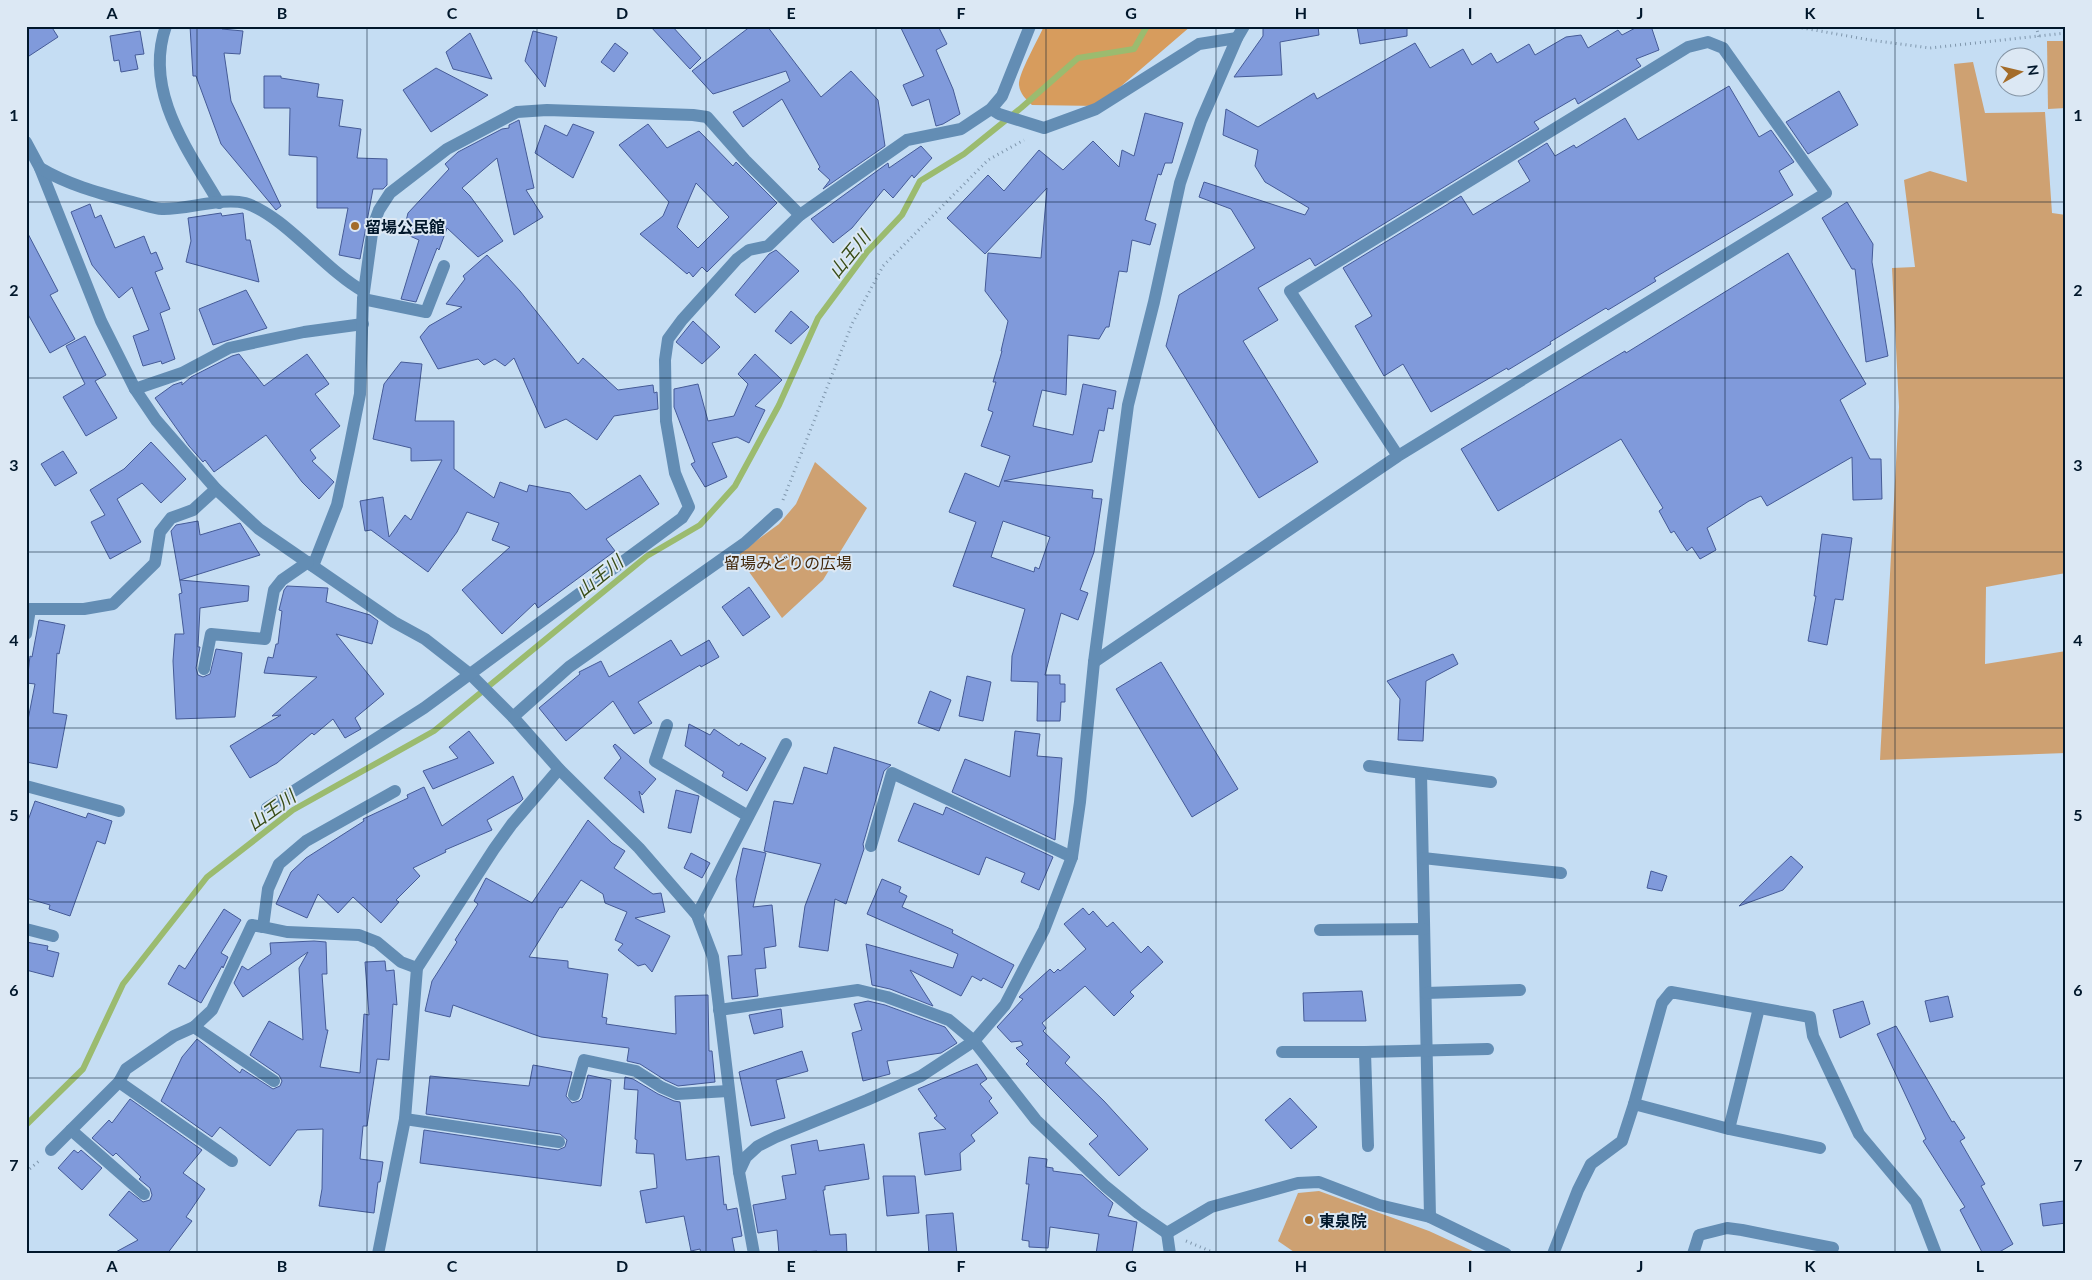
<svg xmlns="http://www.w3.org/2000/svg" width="2092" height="1280" viewBox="0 0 2092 1280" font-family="Lato,'Noto Sans JP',sans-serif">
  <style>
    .green { fill: #cea172 }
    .forest { fill: #d79c5d }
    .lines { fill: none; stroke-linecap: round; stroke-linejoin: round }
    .stream { stroke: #9bbb6f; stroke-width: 6 }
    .building { fill: #809adb; stroke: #455b97; fill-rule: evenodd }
    .path { stroke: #7f96ac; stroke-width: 3; stroke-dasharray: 1 4; stroke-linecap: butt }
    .minor { stroke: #638db4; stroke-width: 12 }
    .grid { fill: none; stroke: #01172b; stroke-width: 1; stroke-opacity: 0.55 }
    .poi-dot { fill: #a46c29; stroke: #dce8f4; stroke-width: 2 }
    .labels { text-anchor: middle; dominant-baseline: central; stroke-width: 4; stroke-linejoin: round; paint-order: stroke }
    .poi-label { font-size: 16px; font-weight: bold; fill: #01172b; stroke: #dce8f4; text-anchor: start }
    .park-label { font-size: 16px; fill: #42290d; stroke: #dce8f4 }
    .water-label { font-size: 18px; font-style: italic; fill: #384c16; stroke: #dce8f4 }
    .neatline { fill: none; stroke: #01172b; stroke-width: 2 }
    .grid-label { font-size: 16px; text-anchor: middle; font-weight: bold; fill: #01172b }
  </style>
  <rect width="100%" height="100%" fill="#c5ddf3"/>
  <!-- green -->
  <g class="green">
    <path d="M2047,41H2066V108L2048,109Z"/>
    <path d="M1973,62L1985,113L2045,112L2052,213L2066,215V573L1986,587L1985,664L2066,651V753L1880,760L1899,407L1892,268L1915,267L1904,180L1930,171L1967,182L1954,64Z"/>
    <path d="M815,462L867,508L823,580L782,618L737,555L779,524L796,504Z"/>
    <path d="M1319,1191L1429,1231L1479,1254H1297L1278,1241L1298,1193Z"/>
  </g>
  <!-- forest -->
  <path class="forest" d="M1044,26H1191L1098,106L1032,105C1026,99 1020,94 1019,85C1018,74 1039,38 1044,26Z"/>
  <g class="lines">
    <!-- stream -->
    <path class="stream" d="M26,1125L83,1069L123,984L207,877L293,810L434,731L647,556L700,525L735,486L779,405L818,318L867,252L902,215L920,181L964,154L1021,108L1078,58L1134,49L1147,26"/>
  </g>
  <!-- building -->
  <g class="building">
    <path d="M26,26H51L58,37L26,58Z"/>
    <path d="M190,26H224L222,29L243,31L240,54L224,53L231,101L281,206L276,210L221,144L196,76H193Z"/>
    <path d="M650,26H672L701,58L690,69Z"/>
    <path d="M751,26H767L821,97L851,71L878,100L885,146L823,189L830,180L818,169L820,167L782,99L743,127L733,112L790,81L786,71L713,94L692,71Z"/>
    <path d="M900,26H938L947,44L936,50L953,89L960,114L943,124L936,126L929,99L912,106L903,85L924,76Z"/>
    <path d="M1263,26H1318L1319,35L1280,42L1282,75L1234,77L1263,36Z"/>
    <path d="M1357,26H1407V36L1360,44Z"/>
    <path d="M1639,26H1651L1659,50L1636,59L1641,66L1578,104L1575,98L1534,122L1539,129L1315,266L1310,258L1258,288L1278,320L1243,341L1318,462L1259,498L1166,346L1179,295L1255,248L1231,209L1199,197L1204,182L1305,215L1309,208L1265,182L1255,166L1258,150L1223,135L1226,109L1258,127L1314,93L1317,99L1415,43L1430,68L1463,49L1472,65L1491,53L1497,63L1529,44L1535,55L1566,37L1581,35L1588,48L1618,30L1622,35Z"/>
    <path d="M140,31L144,54L135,55L138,69L121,72L119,60L114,61L110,36Z"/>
    <path d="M533,31L557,37L545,87L525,61Z"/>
    <path d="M470,33L492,79L453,69L446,52Z"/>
    <path d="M615,43L628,53L614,72L601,62Z"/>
    <path d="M436,68L488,95L431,132L403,90Z"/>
    <path d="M264,76H281V78L319,84L317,97L343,100L339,126L361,129L357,158L387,159V185L383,189H373L360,259L339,255L348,208H317V157L289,155L290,108H264Z"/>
    <path d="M1729,86L1759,137L1771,130L1794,162L1779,171L1793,195L1654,278L1656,281L1608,310L1606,308L1550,342L1551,344L1508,370L1507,368L1431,412L1403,364L1384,376L1355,326L1372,316L1343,268L1461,196L1473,215L1530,181L1518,161L1547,143L1555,156L1574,145L1576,148L1625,118L1638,140Z"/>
    <path d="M1839,91L1858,125L1808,154L1786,122Z"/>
    <path d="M1145,113L1183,123L1172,163H1165L1161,175L1158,174L1145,220L1156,224L1150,245L1132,240L1127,272L1119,271L1109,327H1106L1099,339L1068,335L1066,395L1042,390L1033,426L1073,435L1083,384L1116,391L1113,409L1108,408L1104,431L1099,430L1092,462L1004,481L1093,490L1092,498L1102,499L1094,552L1080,590L1088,593L1078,620L1061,613L1045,675H1060V684H1065V702H1061L1060,721H1037L1038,682L1011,681L1012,656L1025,609L953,586L976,522L949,512L965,473L999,487L1010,456L981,446L993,412L988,410L996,382H993L1002,351H1001L1008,321L985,291L988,253L1041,258L1047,188L985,254L947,218L988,175L1004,191L1039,150L1063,170L1093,141L1119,167L1122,150L1134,156ZM1003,521L1050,537L1039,569L1035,567L1034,572L991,557Z"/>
    <path d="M519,120L534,188L526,190L543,217L514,235L497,158L462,188L470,196L503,241L478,257L447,228L439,250L437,248L416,302L401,299L419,240L403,233L408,213L449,169L445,164L458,152L502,129L509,128V125Z"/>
    <path d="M573,124L594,132L573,178L535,153L545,125L567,136Z"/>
    <path d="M648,124L667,148L699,131L733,166L736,162L777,203L707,272L702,267L693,277L689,272L687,274L640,234L663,216L669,202L619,145ZM696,183L729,217L698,248L677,227Z"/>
    <path d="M921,146L932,158L914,178L912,175L893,198L884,189L852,228L833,243L811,219L888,163L889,168Z"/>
    <path d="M1847,202L1873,244L1872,262L1888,356L1866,362L1855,269H1852L1822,218Z"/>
    <path d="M90,204L95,218L101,215L115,248L144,236L151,254L156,252L163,269L155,272L170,309L160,313L175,359L162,364L161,361L143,366L133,336L149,330L132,287L119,298L92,265L71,212Z"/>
    <path d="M221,213L222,216L243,213L246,240H250L259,282L186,262L191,241L188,218Z"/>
    <path d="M26,230L58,291L50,295L75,339L50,353L26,311Z"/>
    <path d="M776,250L799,271L755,313L735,295L769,254Z"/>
    <path d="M1788,253L1866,384L1840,400L1870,459H1881L1882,499L1853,500L1852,457L1767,506L1761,496L1749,501L1707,528L1716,550L1700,559L1692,547L1687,551L1674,531L1671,533L1659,511L1663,508L1621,439L1498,511L1461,449L1625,351L1626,353Z"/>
    <path d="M487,255L520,291L578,364L583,358L618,390L653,385L654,393L657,392L658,409L614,416L597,440L566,419L545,428L514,358L505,366L495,359L484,365L478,359L438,369L420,337L429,326L462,307L446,304L465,279L463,276Z"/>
    <path d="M246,290L267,328L213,345L199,309Z"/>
    <path d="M791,311L809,327L791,344L775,331Z"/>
    <path d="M693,321L720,347L702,364L676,342Z"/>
    <path d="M85,336L106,375L95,381L117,418L86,436L63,397L85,384L66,346Z"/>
    <path d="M239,354L264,386L307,354L329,384L315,394L340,426L310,450L316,458L312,461L334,482L319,499L302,482L266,435L214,472L205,460L203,462L189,446L155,398L173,385L182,382V385L191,377L232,356Z"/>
    <path d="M755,354L782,380L755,406L765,410L749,443L737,437L712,443L727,477L705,487L691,464L695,462L674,407V389L698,384L708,421L734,416L748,384L738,374Z"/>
    <path d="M401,362L422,364L415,421H454V469L494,498L500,482L527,492L529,485L570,493L586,510L640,475L659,504L606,539L615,551L538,608L535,603L502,634L462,590L510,547L492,540L499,523L467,512L457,532L428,572L371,530L365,531L360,501L383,497L389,537L405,515L411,520L442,460L411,461V448L373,439L384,384Z"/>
    <path d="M151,442L186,479L161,503L142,483L117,499L141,542L110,559L91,522L105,515L90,490L124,469Z"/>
    <path d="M63,451L77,473L55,486L41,464Z"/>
    <path d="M198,521L200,535L240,523L260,555L180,580L249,586L248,601L200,608L198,647H200L196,668L198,675L203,677L210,674L216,649L242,653L235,717L176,719L173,661L175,634H184L179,594L182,593L171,531L176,525Z"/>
    <path d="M1822,534L1852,538L1843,600L1835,599L1827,645L1808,641L1816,596H1814Z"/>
    <path d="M287,586L328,588L326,602L370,615L378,621L372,644L336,634L384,694L355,718L361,729L345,738L333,719L314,735L312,733L277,763L250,778L230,746L281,715L272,716L317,677L264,673L268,657L273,658L276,644H278L282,611L279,610L284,590Z"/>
    <path d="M749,587L770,617L743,636L722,607Z"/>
    <path d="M39,620L65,625L59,654L57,653L53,713L67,715L57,768L26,762V730L35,684L27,683L30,656L32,657Z"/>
    <path d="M671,640L681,656L709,640L719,657L701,667L700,665L638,702L652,723L634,734L613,701L566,741L539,708L580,674L579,672L601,661L609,677Z"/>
    <path d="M1453,654L1458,664L1426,681L1423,741L1398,740L1400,699L1387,681Z"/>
    <path d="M1161,662L1238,789L1192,817L1116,689Z"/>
    <path d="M967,676L991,682L983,721L959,716Z"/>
    <path d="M930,691L951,700L939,731L918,723Z"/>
    <path d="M689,724L710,735L714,729L739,746L741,743L766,758L747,791L722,776L724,772L685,746Z"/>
    <path d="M469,731L494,763L433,789L423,771L458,758L449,747Z"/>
    <path d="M1015,731L1040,734L1037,756L1062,758L1055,840L952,792L965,759L1010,777Z"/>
    <path d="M615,744L656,779L642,795L639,791L644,813L604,778L621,758L613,746Z"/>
    <path d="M834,747L891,765L884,771L863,844L864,849L846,904L835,899L828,951L799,947L805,906L821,864L764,851L774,801L793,804L804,767L827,774Z"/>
    <path d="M513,776L523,799L520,802L487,820L492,830L445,850L446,852L413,868L420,876L396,900L399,902L381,923L353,897L338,913L318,894L307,918L276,904L291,872L306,858L364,821L363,819L408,798L407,795L424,787L442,826Z"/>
    <path d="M676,790L699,796L691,833L668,828Z"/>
    <path d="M35,801L86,818L88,813L112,821L105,844L97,841L70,916L49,909L50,905L26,898V826Z"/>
    <path d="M914,803L943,815L946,807L1053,857L1039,890L1021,882L1025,873L986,857L979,875L898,841Z"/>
    <path d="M588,820L612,843L625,851L614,868L653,894L661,893L665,912L635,918L670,936L652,972L645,964L638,966L618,950L623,944L615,940L627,912L605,903L603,894L581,880L562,908L560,907L529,957L568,961V968L608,974L602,1017L607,1018L606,1024L676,1034L675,996L708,995L709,1051H712L715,1082L678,1086L665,1080L640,1064L627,1061L629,1048L541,1037L453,1005L450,1017L425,1011L432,981L457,942L455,940L478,904L474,901L486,878L532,903Z"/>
    <path d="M743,848L766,853L753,907L772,905L776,946L764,948L766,968L755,969L758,996L732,999L728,956L742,955L736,879Z"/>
    <path d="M691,853L710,863L702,878L684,868Z"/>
    <path d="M1791,856L1803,867L1783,890L1739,906Z"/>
    <path d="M1651,871L1667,876L1662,891L1647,888Z"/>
    <path d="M882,879L901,887L899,892L907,896L902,907L953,930L952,933L1014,965L1002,988L983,978L981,981L972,976L961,996L910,970L933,1006L890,989L872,985L866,944L953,968L958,954L867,914Z"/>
    <path d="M1083,908L1089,915L1093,911L1107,927L1113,922L1141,953L1148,946L1163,962L1130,992L1134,996L1114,1016L1085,986L1042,1023L1046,1028L1043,1031L1070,1057L1065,1063L1104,1101L1148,1149L1119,1176L1089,1144L1098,1136L1026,1064L1029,1061L1016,1048L1023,1045L1021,1041L1011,1042L997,1027L1023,999L1019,997L1050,969L1054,973L1058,969L1060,971L1086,949L1064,924Z"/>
    <path d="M224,909L241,920L221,953L228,957L223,968L222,966L201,1003L168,984L179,965L185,969Z"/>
    <path d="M314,941L326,942L327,974H322L326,1030H328L320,1067L360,1073L364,1014L369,1015L365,962L385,961L386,971L394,970L397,1005L393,1004L389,1060L377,1059L367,1126H363L360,1159L383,1162L380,1182H378L374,1213L319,1206L322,1189L323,1129L297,1130L270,1166L220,1127L212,1137L161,1101L182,1057L197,1039L240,1073L242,1069L273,1089L280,1086L282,1081L279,1075L250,1055L269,1021L303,1040L299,968L308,952L243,997L234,983L242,966L248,970L271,954L270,943Z"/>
    <path d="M26,942L48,946L47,950L59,953L53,977L26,970Z"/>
    <path d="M1362,991L1366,1021H1304L1303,993Z"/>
    <path d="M1948,996L1953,1017L1930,1022L1925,1001Z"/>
    <path d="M868,1001L885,1005L945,1027L957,1043L941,1053L887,1061L890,1074L863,1081L852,1033L862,1030L854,1004Z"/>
    <path d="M1863,1001L1870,1024L1840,1038L1833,1010Z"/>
    <path d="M781,1009L783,1027L754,1034L749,1015Z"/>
    <path d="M1896,1026L1952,1122L1954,1121L1965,1138L1960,1141L1985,1184L1981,1186L2013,1244L1996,1254H1983L1960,1210L1965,1207L1923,1141L1926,1139L1877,1034Z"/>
    <path d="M802,1051L808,1071L776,1080L785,1118L751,1126L739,1072Z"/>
    <path d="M977,1064L987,1079L980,1084L992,1098L989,1101L998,1113L971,1135L975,1141L960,1153L961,1170L925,1175L919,1133L946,1129L934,1118L937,1116L918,1089Z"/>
    <path d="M533,1065L572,1072L566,1096L572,1103L579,1101L582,1098L588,1075L611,1080L601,1186L420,1163L424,1130L558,1150L565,1147L567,1140L560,1134L426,1114L430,1076L529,1086Z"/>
    <path d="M625,1077L633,1079L658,1094L674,1101L680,1102L686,1160L719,1156L724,1205L726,1204L727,1210L737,1208L742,1236L732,1238L735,1254H701L700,1249L691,1251L684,1216L646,1223L640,1191L657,1188L654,1154L636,1153L637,1140L635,1139L638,1090L624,1089Z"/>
    <path d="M1290,1098L1317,1127L1291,1149L1265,1120Z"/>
    <path d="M130,1099L202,1150L183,1173L205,1189L186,1217L192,1221L167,1254H112L138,1240L109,1215L129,1191L143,1202L150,1200L152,1195L150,1188L139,1179L141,1177L116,1153L113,1156L92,1138L109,1120L112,1123Z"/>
    <path d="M817,1140L819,1151L864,1144L869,1179L825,1186V1190H823L830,1235L846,1234L847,1254H817V1251L779,1254L777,1230L758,1233L753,1205L786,1199L782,1176L796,1174L791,1145Z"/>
    <path d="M74,1150L78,1153L81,1150L102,1168L82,1190L58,1168Z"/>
    <path d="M1029,1157L1047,1159L1046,1167L1053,1168V1171L1082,1175L1113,1203L1108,1216L1137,1222L1132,1254H1096L1099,1234L1050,1227L1048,1248L1029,1247V1241L1022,1240L1029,1184H1026Z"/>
    <path d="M883,1176H915L919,1213L887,1216Z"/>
    <path d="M2064,1201L2066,1223L2043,1226L2040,1204Z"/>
    <path d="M953,1213L957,1254H929L926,1215Z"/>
  </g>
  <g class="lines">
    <!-- path -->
    <g class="path">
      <path d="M1792,26L1870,40L1930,48L2066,33"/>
      <path d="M2036,26L2039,37"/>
      <path d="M783,500L852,324L883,266L988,160L1024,140"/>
      <path d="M26,1172L39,1161"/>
      <path d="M1186,1241L1217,1254"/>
    </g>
    <!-- minor -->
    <g class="minor">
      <path d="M166,26C143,91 188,150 219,203"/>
      <path d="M991,109L999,114L1044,128L1096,109L1199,44L1237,38"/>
      <path d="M26,142L40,168L101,321L135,389L156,420L216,489L259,529L394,622L425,639L471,675L513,717L559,769L639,848L697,915L713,957L739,1172"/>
      <path d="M40,168C70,186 103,194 136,203C144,205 154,209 162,209C185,210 223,197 245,203C284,215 325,270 363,291"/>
      <path d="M363,299L426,312L444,266"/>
      <path d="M135,389L182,373L229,348L304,332L363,324"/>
      <path d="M313,566L337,505L349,449L360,394L363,299L373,226L379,210L390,193L447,149L517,112L547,110L693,115L707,117L745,160L800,215"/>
      <path d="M26,634L30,609H84L113,604L155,563L160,532L171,518L193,510L216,489"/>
      <path d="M1094,662L1398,456L1826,193L1723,48L1708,42L1688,47L1290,291L1398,456"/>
      <path d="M204,669L211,634L265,639L274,590L282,580L308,562"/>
      <path d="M513,717L569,667L745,543L777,514"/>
      <path d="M667,725L655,761L748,816"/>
      <path d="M1369,766L1491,782"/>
      <path d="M1421,773L1430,1217"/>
      <path d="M26,786L119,811"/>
      <path d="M267,808L424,708L682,518L689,507L675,473L666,421L665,360L668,339L682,320L737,259L749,250L768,246L800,215L907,140L961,129L991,109L1002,96L1030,26"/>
      <path d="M871,846L892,773L1072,857"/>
      <path d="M1423,858L1561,873"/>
      <path d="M697,915L786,744"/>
      <path d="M263,927L287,932L359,935L377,942L401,962L417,968"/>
      <path d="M26,929L53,936"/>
      <path d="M1320,930L1424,929"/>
      <path d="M1426,993L1520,990"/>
      <path d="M719,1010L858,990L887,997L949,1020L974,1041L1036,1120L1105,1186L1138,1213L1167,1233L1211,1207L1298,1183L1319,1182L1379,1205L1430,1217L1506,1254"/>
      <path d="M194,1027L274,1081"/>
      <path d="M1282,1052H1365L1488,1049"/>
      <path d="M1365,1052L1368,1146"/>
      <path d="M119,1082L232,1161"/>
      <path d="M574,1095L584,1060L636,1071L661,1087L677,1094L728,1091"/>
      <path d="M1634,1104L1729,1129L1820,1148"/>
      <path d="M405,1119L559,1142"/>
      <path d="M1729,1129L1759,1008"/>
      <path d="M71,1130L144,1194"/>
      <path d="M51,1150L119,1082L126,1069L174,1036L194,1027L212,1010L252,925L263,927L268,889L279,864L306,841L395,791"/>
      <path d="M1167,1233L1170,1254"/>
      <path d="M378,1254L405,1119L417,968L494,849L512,824L559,769"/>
      <path d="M754,1254L739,1172L746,1157L758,1146L776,1137L867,1100L921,1076L974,1041L1005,1005L1044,930L1072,857L1080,802L1094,662L1128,405L1154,302L1180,183L1201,121L1237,38L1244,26"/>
      <path d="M1553,1254L1578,1190L1591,1164L1622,1141L1634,1104L1662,1003L1671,992L1810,1017L1813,1036L1859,1134L1916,1202L1936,1254"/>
      <path d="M1693,1254L1699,1235L1727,1228L1742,1230L1833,1248"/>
    </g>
  </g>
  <!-- grid -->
  <path class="grid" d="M197,26V1254M367,26V1254M537,26V1254M706,26V1254M876,26V1254M1046,26V1254M1216,26V1254M1385,26V1254M1555,26V1254M1725,26V1254M1895,26V1254M26,202H2066M26,378H2066M26,552H2066M26,728H2066M26,902H2066M26,1078H2066"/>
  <!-- markers -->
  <g class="poi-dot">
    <circle cx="355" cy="226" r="5"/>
    <circle cx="1309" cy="1220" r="5"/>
  </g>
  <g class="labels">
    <!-- poi labels -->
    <g class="poi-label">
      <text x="365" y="226">留場公民館</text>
      <text x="1319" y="1220">東泉院</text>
    </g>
    <!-- park labels -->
    <g class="park-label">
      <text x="788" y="562">留場みどりの広場</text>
    </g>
    <!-- water labels -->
    <g class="water-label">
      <text transform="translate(849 254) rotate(-51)">山王川</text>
      <text transform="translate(599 576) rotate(-39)">山王川</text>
      <text transform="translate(271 810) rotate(-36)">山王川</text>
    </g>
  </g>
  <!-- border -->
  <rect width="2092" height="1280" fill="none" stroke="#dce8f4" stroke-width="55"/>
  <!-- north arrow -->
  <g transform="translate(2020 72) rotate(82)"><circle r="24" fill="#dce8f4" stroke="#8494a4"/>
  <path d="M0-4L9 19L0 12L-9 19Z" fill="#a46c29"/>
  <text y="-8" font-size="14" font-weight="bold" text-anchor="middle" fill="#01172b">N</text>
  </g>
  <rect x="28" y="28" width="2036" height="1224" class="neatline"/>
  <g class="grid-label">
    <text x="112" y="19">A</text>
    <text x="282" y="19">B</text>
    <text x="452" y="19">C</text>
    <text x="622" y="19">D</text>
    <text x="791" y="19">E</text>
    <text x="961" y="19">F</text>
    <text x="1131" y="19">G</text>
    <text x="1301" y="19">H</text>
    <text x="1470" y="19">I</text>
    <text x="1640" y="19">J</text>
    <text x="1810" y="19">K</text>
    <text x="1980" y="19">L</text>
    <text x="14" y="121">1</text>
    <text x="2078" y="121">1</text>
    <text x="14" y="296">2</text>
    <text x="2078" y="296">2</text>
    <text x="14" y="471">3</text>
    <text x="2078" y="471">3</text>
    <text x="14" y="646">4</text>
    <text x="2078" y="646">4</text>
    <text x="14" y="821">5</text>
    <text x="2078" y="821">5</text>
    <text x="14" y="996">6</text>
    <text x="2078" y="996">6</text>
    <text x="14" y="1171">7</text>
    <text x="2078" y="1171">7</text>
    <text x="112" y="1272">A</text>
    <text x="282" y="1272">B</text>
    <text x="452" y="1272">C</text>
    <text x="622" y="1272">D</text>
    <text x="791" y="1272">E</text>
    <text x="961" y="1272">F</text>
    <text x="1131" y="1272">G</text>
    <text x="1301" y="1272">H</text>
    <text x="1470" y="1272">I</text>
    <text x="1640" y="1272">J</text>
    <text x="1810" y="1272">K</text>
    <text x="1980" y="1272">L</text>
  </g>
</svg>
